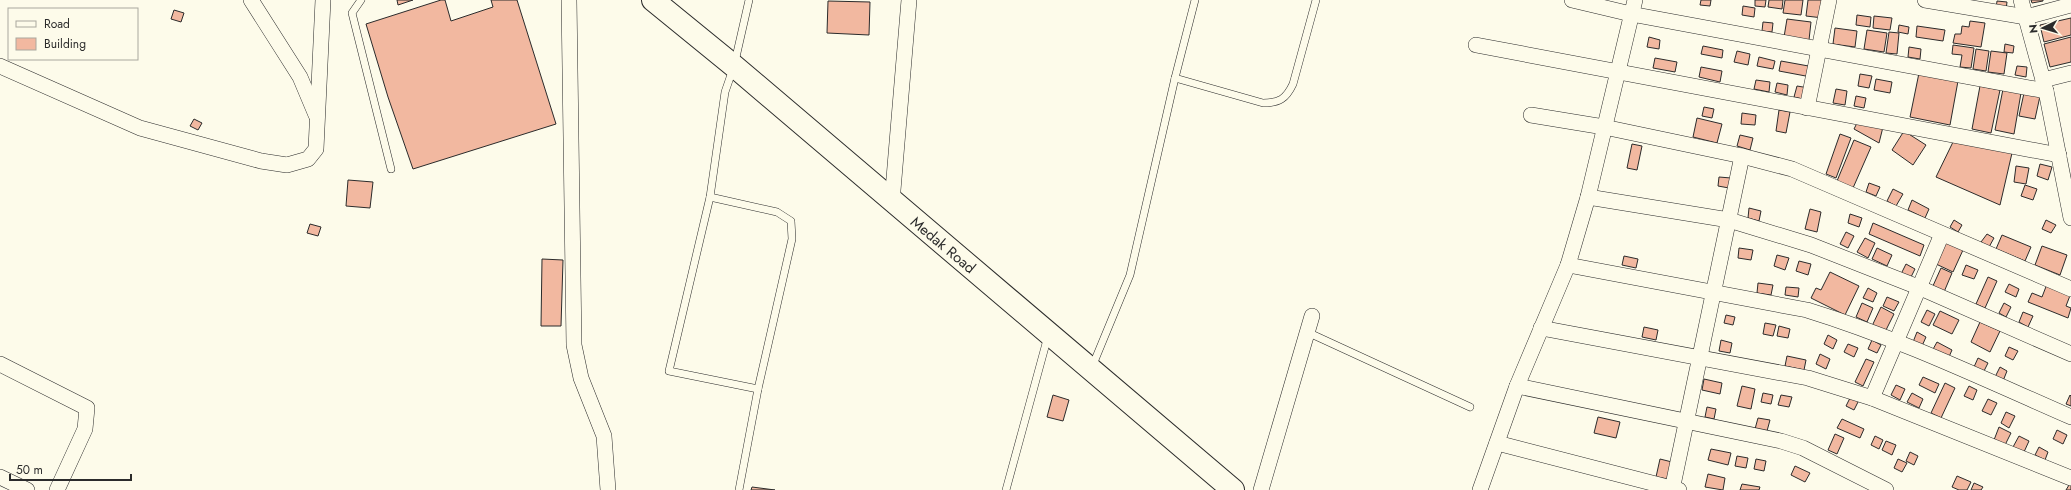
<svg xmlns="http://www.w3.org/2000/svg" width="2071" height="490" viewBox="0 0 2071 490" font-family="Jost,sans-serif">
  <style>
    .building { fill: #f2b8a0; stroke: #2b2b2b }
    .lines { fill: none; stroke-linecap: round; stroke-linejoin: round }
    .service-casing { stroke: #2b2b2b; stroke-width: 8 }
    .minor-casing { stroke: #2b2b2b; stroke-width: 16 }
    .primary-casing { stroke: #2b2b2b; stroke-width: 24 }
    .service { stroke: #fdfbea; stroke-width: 7 }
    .minor { stroke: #fdfbea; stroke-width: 15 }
    .primary { stroke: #fdfbea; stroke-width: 22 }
    .labels { text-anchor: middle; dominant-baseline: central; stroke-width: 3; stroke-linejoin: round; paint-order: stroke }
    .street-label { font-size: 15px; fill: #2b2b2b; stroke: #fdfbea }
  </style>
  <rect width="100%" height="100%" fill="#fdfbea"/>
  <!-- building -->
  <g class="building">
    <path d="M397,0H413L398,5Z"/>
    <path d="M441,0H445L451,21L493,7L491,0H517L556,124L413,169L388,97L366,24Z"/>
    <path d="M1701,0H1711L1710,6L1700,5Z"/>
    <path d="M1755,0H1766L1765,7L1755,6Z"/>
    <path d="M1769,0H1783L1782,9L1768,7Z"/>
    <path d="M1785,0H1803L1801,15L1783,13Z"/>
    <path d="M1808,0H1825L1823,18L1806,16Z"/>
    <path d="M2031,0H2043V1L2032,3Z"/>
    <path d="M828,1L870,2L869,35L827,33Z"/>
    <path d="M1997,1L2007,2L2006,10L1996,9Z"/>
    <path d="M1743,6L1755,8L1754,17L1742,15Z"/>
    <path d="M174,10L184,13L181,22L171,19Z"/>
    <path d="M1857,15L1871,17L1870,27L1856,25Z"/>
    <path d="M1874,16L1892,18L1890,30L1873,28Z"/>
    <path d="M2071,18V35L2044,42L2040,25Z"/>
    <path d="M1787,19L1811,22L1809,40L1784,37Z"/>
    <path d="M1970,21L1985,23L1981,47L1953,43L1955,34H1961L1962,26L1969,27Z"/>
    <path d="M1763,22L1773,23L1772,32L1762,31Z"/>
    <path d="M1899,25L1909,27L1908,34L1898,32Z"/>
    <path d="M1917,26L1945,30L1943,41L1916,37Z"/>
    <path d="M1835,28L1857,31L1855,47L1833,44Z"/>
    <path d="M1867,30L1887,33L1884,52L1864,49Z"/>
    <path d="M1889,32L1899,33L1897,54L1886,53Z"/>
    <path d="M1649,37L1660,40L1659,49L1647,47Z"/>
    <path d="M2071,37V62L2050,67L2044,44Z"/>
    <path d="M2005,44L2014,46L2013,53L2004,52Z"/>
    <path d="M1953,45L1974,48L1971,68L1960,67L1962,55L1952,54Z"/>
    <path d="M1703,46L1723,50L1722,58L1701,54Z"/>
    <path d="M1909,47L1921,49L1920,59L1908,57Z"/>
    <path d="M1976,49L1989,51L1986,71L1973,69Z"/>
    <path d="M1737,51L1750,54L1748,65L1734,62Z"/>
    <path d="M1991,51L2007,53L2004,74L1988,72Z"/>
    <path d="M1759,57L1775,61L1773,69L1757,66Z"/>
    <path d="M1655,58L1677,62L1675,72L1653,68Z"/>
    <path d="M1781,61L1814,67L1811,77L1779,71Z"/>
    <path d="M2017,66L2027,67L2026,77L2015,75Z"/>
    <path d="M1701,67L1722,71L1720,82L1699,77Z"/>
    <path d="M1919,73L1958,81L1950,125L1910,117Z"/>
    <path d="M1860,74L1872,76L1869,88L1858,86Z"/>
    <path d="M1876,79L1892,82L1890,93L1874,90Z"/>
    <path d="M1756,80L1770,82L1769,92L1754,89Z"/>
    <path d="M1777,83L1788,85L1787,95L1775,92Z"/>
    <path d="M1797,86L1809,88L1807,100L1794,97Z"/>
    <path d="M1980,86L2000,90L1991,133L1972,129Z"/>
    <path d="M1836,89L1847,91L1845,105L1833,103Z"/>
    <path d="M2003,89L2021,93L2014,134L1995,130Z"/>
    <path d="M2024,93L2040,96L2035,119L2019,116Z"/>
    <path d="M1856,96L1866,98L1864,108L1854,106Z"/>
    <path d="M1704,107L1714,109L1712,118L1702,116Z"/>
    <path d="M1779,110L1790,112L1786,133L1776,131Z"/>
    <path d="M1742,113L1756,115L1755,125L1741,124Z"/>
    <path d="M1697,118L1722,124L1717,143L1693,137Z"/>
    <path d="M194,119L202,123L198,130L190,126Z"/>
    <path d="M1859,119L1884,123L1879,143L1854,129Z"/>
    <path d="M1904,131L1926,145L1913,165L1892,150Z"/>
    <path d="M1840,134L1851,138L1836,178L1826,174Z"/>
    <path d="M1740,135L1753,138L1750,150L1737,146Z"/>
    <path d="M1854,140L1871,147L1853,188L1837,181Z"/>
    <path d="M1953,142L2012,153L2000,205L1936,177Z"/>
    <path d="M1632,144L1642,146L1637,170L1627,168Z"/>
    <path d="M2040,164L2052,167L2048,180L2037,176Z"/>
    <path d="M2016,166L2029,168L2026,184L2014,182Z"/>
    <path d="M1719,177L1731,178L1729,188L1718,186Z"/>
    <path d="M348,180L373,182L370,208L346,206Z"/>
    <path d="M1869,183L1880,187L1876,196L1866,192Z"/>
    <path d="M2025,185L2037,189L2033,200L2021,196Z"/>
    <path d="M1893,189L1903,194L1896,206L1887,201Z"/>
    <path d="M1912,200L1929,209L1925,218L1908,210Z"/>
    <path d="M1749,208L1761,211L1759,221L1748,218Z"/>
    <path d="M1810,209L1821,212L1817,232L1805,229Z"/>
    <path d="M1850,214L1862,218L1859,227L1848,223Z"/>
    <path d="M1954,220L1962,225L1958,232L1950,227Z"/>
    <path d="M2046,220L2056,225L2051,233L2042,229Z"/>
    <path d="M1873,223L1924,245L1920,256L1869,234Z"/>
    <path d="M310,224L321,227L318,236L307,233Z"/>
    <path d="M1846,232L1854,236L1848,248L1840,244Z"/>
    <path d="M1987,234L1994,238L1989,247L1981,242Z"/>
    <path d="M2002,235L2031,247L2025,261L1996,249Z"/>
    <path d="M1865,238L1875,243L1868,258L1857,252Z"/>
    <path d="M1945,242L1963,250L1953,272L1936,264Z"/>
    <path d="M2042,246L2067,255L2060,275L2035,265Z"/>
    <path d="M1739,248L1753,250L1751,260L1738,258Z"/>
    <path d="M1877,248L1892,255L1887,266L1872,259Z"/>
    <path d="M1777,255L1789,258L1785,270L1774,266Z"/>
    <path d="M1624,256L1638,259L1636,268L1622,265Z"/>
    <path d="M542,259L563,260L561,326H541Z"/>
    <path d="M1799,261L1811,264L1808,275L1796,271Z"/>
    <path d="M1906,264L1915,269L1910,279L1901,274Z"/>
    <path d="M1966,265L1978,270L1974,279L1962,275Z"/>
    <path d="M1941,268L1952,273L1944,292L1932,288Z"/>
    <path d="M1830,272L1859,286L1845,315L1811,298L1816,288L1821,290Z"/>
    <path d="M1988,277L1997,281L1985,308L1976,304Z"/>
    <path d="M1758,283L1773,285L1771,295L1757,293Z"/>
    <path d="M2009,284L2019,289L2016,297L2005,292Z"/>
    <path d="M2047,284L2071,293L2066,306L2071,308L2068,318L2028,302L2032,293L2042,297Z"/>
    <path d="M1786,287L1799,288L1798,297L1785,295Z"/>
    <path d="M1868,288L1877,293L1873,302L1863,298Z"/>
    <path d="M1887,297L1899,302L1894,311L1883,306Z"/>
    <path d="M1862,303L1873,308L1867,322L1856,317Z"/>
    <path d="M2004,303L2011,307L2006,317L1999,313Z"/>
    <path d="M1881,307L1894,314L1885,332L1872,326Z"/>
    <path d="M1927,310L1935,314L1929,326L1921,322Z"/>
    <path d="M1940,311L1959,320L1952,334L1933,325Z"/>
    <path d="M2023,312L2033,316L2028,327L2019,322Z"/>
    <path d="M1726,315L1735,317L1733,325L1724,323Z"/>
    <path d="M1980,322L2000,331L1990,352L1971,342Z"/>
    <path d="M1765,323L1776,325L1773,336L1763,334Z"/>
    <path d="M1779,326L1790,329L1788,338L1777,336Z"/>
    <path d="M1644,327L1658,330L1656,340L1642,337Z"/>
    <path d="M1917,332L1926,337L1922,346L1913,342Z"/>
    <path d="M1828,335L1837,340L1833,349L1824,344Z"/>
    <path d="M1721,340L1732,343L1730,353L1719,351Z"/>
    <path d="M1872,340L1881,345L1877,353L1868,349Z"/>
    <path d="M1937,342L1952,350L1948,359L1932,351Z"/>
    <path d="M1848,344L1858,348L1854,357L1844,352Z"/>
    <path d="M2009,347L2018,351L2013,360L2005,356Z"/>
    <path d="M1820,354L1830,359L1826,369L1816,364Z"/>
    <path d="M1787,356L1806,360L1804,370L1785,366Z"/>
    <path d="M1978,358L1988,363L1984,371L1974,367Z"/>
    <path d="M1866,359L1874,362L1863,386L1855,382Z"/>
    <path d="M2000,367L2007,371L2003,381L1995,377Z"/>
    <path d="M1923,377L1939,384L1935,393L1919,385Z"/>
    <path d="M1704,379L1722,383L1720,394L1702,390Z"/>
    <path d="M1945,383L1955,388L1941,418L1931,413Z"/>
    <path d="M1896,385L1905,389L1900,400L1891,395Z"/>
    <path d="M1742,386L1755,389L1751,409L1737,406Z"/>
    <path d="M1969,386L1977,390L1973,400L1964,396Z"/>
    <path d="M1763,393L1773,395L1771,404L1761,402Z"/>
    <path d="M1912,393L1923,399L1919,408L1907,402Z"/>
    <path d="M1852,394L1860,398L1854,410L1846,406Z"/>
    <path d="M1053,395L1069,400L1063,421L1047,417Z"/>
    <path d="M1781,395L1792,397L1789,407L1778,405Z"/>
    <path d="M2070,395L2071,396V406L2066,404Z"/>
    <path d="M1988,399L1997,403L1991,415L1982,411Z"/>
    <path d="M1707,407L1716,409L1714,419L1705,417Z"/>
    <path d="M2006,412L2015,416L2009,428L2001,423Z"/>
    <path d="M1598,417L1620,422L1616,438L1594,433Z"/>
    <path d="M1758,418L1770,420L1767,431L1755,429Z"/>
    <path d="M1842,419L1864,429L1860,438L1837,428Z"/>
    <path d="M1999,427L2011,433L2005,445L1994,440Z"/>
    <path d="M2057,430L2067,435L2063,444L2053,439Z"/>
    <path d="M1835,434L1844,438L1837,454L1828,450Z"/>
    <path d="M1875,436L1883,440L1879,449L1871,445Z"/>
    <path d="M2019,436L2029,441L2024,452L2013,447Z"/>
    <path d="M1886,441L1896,445L1892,455L1882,450Z"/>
    <path d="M2039,447L2048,452L2045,460L2035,455Z"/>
    <path d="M1711,449L1731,453L1728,465L1708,460Z"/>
    <path d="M1910,452L1918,456L1914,465L1906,461Z"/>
    <path d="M1737,456L1748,458L1746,468L1735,466Z"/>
    <path d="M1660,459L1672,462L1668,479L1656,477Z"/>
    <path d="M1756,459L1766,461L1764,471L1754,469Z"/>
    <path d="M1898,459L1907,463L1902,472L1894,468Z"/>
    <path d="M1795,466L1810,473L1805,482L1791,475Z"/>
    <path d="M1708,474L1725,478L1723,490L1705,487Z"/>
    <path d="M1957,476L1971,482L1967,490H1959L1952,487Z"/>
    <path d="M1974,483L1983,487L1981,490H1971Z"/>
    <path d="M1742,484L1760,487L1759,490H1740Z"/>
    <path d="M2069,485H2071V490H2066Z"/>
    <path d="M752,487L775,490H751Z"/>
  </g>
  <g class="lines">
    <!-- service casing -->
    <g class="service-casing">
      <g id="service">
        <path d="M361,0L352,13L391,169"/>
        <path d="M1175,78L1263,103C1279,103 1286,99 1293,84L1316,0"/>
        <path d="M710,197L669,371L758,389"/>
        <path d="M1307,332L1470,407"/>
        <path d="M1092,367L1130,275L1175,78L1195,0"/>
        <path d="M739,490L758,389L792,239L791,221L777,212L710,197L725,92L734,66L749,0"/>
        <path d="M1006,490L1048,336"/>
      </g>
    </g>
    <!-- minor casing -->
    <g class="minor-casing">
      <g id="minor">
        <path d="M251,0L300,77L316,115"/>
        <path d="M569,0L574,345L581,378L604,436L608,490"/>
        <path d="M1572,0L1631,14L2046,91"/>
        <path d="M1925,0L2026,17L2071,5"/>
        <path d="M2021,0L2046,91L2071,218"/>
        <path d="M1476,45L2059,155"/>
        <path d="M0,66L140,128L261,161L287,165L308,159L316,149L323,0"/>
        <path d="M2043,80L2071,73"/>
        <path d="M1807,108L1829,0"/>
        <path d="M1531,115L1604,127L1742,156L1792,169L2071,289"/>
        <path d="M1588,197L1729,220L1811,245L1918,287L2071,354"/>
        <path d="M892,202L909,0"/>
        <path d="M1568,265L1807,310C1898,338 1984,379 2071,417"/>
        <path d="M1541,328L1808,378L1872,398L2071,478"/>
        <path d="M0,364L87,408L85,429L57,490"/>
        <path d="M1517,386L1781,441L1803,448L1886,490"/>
        <path d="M1872,398L1942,234"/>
        <path d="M1497,443L1679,490"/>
        <path d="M0,477L27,490"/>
        <path d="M1261,490L1312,316"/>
        <path d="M1480,490L1517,386L1568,265L1588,197L1635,0"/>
        <path d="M1672,490L1742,156"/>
      </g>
    </g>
    <!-- primary casing -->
    <g class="primary-casing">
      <path id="primary" d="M653,0L734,66L1233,490"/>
    </g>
    <!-- service -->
    <use href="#service" class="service"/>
    <!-- minor -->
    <use href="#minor" class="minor"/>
    <!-- primary -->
    <use href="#primary" class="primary"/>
  </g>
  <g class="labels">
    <!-- street labels -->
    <g class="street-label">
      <text transform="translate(943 245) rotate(40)">Medak Road</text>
    </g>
  </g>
  <!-- legend -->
  <rect x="8" y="8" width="130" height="52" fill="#fdfbea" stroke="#a9a89e"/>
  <rect x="16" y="21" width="20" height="6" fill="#fdfbea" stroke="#a9a89e"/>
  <text x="44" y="28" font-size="12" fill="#2b2b2b">Road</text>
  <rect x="16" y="38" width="20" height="12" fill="#f2b8a0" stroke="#a9a89e"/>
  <text x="44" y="48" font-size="12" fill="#2b2b2b">Building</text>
  <!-- north arrow -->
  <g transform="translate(2043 28) rotate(265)" stroke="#fdfbea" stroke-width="3" paint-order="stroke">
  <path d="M0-3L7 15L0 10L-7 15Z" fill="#2b2b2b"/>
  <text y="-6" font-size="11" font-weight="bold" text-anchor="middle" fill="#2b2b2b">N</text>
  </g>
  <!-- scale -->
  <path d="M10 474v6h121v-6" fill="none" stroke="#2b2b2b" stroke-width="2"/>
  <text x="16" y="474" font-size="12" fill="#2b2b2b" stroke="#fdfbea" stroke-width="3" paint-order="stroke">50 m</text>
</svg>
